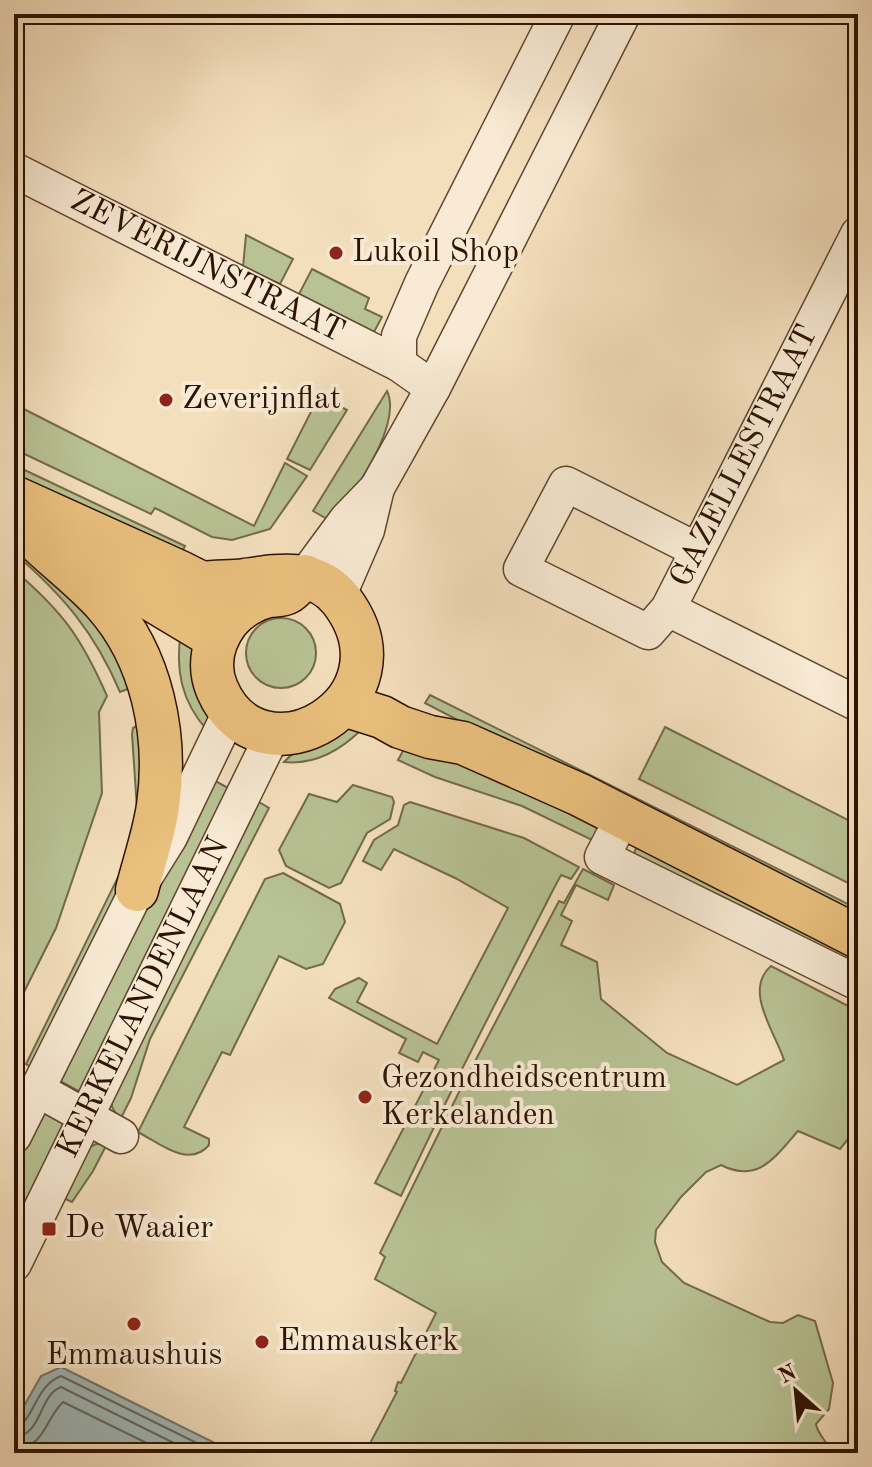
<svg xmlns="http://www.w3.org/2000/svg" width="872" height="1467" viewBox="0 0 872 1467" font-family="'Old Standard TT',serif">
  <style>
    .green { fill: #b8c294; stroke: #736a4a; stroke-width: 2 }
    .water { fill: #9fbabb; stroke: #727770; stroke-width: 2 }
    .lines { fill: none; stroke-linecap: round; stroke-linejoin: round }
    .shore { stroke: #66665e; stroke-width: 2 }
    .minor-casing { stroke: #60462f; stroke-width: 37 }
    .major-casing { stroke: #2e1300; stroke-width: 45 }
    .minor { stroke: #f8ead4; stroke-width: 34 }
    .major { stroke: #eac07e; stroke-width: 42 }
    .poi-dot { fill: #8f2418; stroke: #f8ead4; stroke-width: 3 }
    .labels { text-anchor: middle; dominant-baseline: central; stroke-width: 8; stroke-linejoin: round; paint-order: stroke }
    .poi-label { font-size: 32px; fill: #2e1300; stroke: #f8ead4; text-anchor: start }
    .street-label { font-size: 32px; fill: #2e1300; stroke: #f8ead4 }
  </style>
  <rect width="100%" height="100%" fill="#f4dfbd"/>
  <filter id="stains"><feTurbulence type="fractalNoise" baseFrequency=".0025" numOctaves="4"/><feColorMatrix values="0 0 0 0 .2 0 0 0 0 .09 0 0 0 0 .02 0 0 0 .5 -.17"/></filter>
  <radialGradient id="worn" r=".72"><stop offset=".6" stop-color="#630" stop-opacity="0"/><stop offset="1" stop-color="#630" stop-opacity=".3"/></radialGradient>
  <!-- green -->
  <g class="green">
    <path d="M246,235L293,259L280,284L243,267Z"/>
    <path d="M312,269L369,298L365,309L382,317L374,332L299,294Z"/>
    <path d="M387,391C403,425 353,492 334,523L313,511Z"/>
    <path d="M319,396L347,410L310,470L287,459Z"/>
    <path d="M14,404L254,526L285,463L307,476L270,529L232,540L212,537L155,508L151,514L14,449Z"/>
    <path d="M14,465L185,546L181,554L14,475Z"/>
    <path d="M14,544L32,554L72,588L136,686L120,692C95,633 63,595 14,553Z"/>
    <path d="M14,570C63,612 81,637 107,696L99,712L102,793L56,928L14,1012Z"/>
    <circle cx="281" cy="653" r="35"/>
    <path d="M181,631L194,646L209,707L208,731C181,702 175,669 181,631Z"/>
    <path d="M430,695L858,909V923L606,797L425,703Z"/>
    <path d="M144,722L134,865L33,1068L26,1064L126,861L137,809L132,734L133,728Z"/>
    <path d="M352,727L362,729C341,750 314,765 284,762C301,744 329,733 352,727Z"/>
    <path d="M665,727L858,825V888L639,779Z"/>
    <path d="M410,738L451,753L599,829L594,841L522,806L435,777L398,760Z"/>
    <path d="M208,777L230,789L84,1094L57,1079Z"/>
    <path d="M353,785L392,797L394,802L390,819L367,833L341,883L329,888L286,866L279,850L309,794L337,802Z"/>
    <path d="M259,802L269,808L150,1039L131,1098L120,1120L112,1107V1096Z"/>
    <path d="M410,802L524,838L579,867L571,879L561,875L553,890L461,1071L401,1196L375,1183L439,1060L423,1052L418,1062L399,1053L406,1039L329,998L335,989L359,978L367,983L357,1002L437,1044L508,908L455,878L394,849L381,870L363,861L374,840L398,825L404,805Z"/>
    <path d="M637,845L858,958V972L633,857Z"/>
    <path d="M583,869L614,885L608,900L576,885L561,915L572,921L561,945L597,962L601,999L667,1053L737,1085L784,1060C775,1032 743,990 771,966L858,1011V1127L840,1149L798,1131C775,1157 758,1184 721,1165L706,1172L681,1197L656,1230L655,1242L662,1262L684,1283L770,1322L783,1323L798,1315L815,1321L833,1383L829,1409L816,1424C818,1436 828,1441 831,1453H365L397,1392L395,1391L398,1382L401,1383L436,1313L375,1279L385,1257L380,1253L461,1088L559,901L564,903Z"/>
    <path d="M283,873L340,904L345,922L323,964L306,969L279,956L230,1055L222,1052L184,1127L209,1139V1145C189,1169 159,1143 138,1132L265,879Z"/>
    <path d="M43,1112L65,1123L14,1232V1164L39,1113Z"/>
    <path d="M96,1144H107L93,1171L72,1202L61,1197L88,1148Z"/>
  </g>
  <!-- water -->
  <path class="water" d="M61,1367L235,1453H14V1426L20,1413L41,1376Z"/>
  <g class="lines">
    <!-- shore -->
    <g class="shore">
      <path d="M14,1427C34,1424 34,1386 61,1376L217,1453"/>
      <path d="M14,1437C43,1435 38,1396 61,1387L194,1453"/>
      <path d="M14,1449C45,1448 45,1419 63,1402L167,1453"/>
    </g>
    <!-- minor casing -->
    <g class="minor-casing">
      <g id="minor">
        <path id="s1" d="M14,170L399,364L433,388"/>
        <path d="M399,364V336L422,283L558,14"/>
        <path id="s2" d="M697,550L566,484L521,569L648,632L668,609L858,234"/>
        <path d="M305,576L347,519L377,488L433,388L623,14"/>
        <path d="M338,597L367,530L377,488"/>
        <path d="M668,609L858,704"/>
        <path d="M623,817L602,857L858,983"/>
        <path d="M38,1090L121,1136"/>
        <path d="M14,1136L137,890L170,837L230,712"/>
        <path id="s3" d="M14,1264L274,732"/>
      </g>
    </g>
    <!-- major casing -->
    <g class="major-casing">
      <g id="major">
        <path d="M14,497L182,573L202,583L210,597L223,602"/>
        <path d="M36,540C58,561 83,580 104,603C152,657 168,735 158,806C154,834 144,862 137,890"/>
        <path d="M77,555L217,639"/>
        <path d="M202,583C217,581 231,582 245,580C279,575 316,568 341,600C418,701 260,791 217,689C207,665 213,641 228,621C238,609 254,599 269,596C275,595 282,596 287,593C293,590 299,582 305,576"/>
        <path d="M344,705L382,717L400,727L430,737L463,743L580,795L858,937"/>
      </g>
    </g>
    <!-- minor -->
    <use href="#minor" class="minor"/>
    <!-- major -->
    <use href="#major" class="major"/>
  </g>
  <!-- markers -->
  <g class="poi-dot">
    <circle cx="336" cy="253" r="8"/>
    <circle cx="166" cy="400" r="8"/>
    <circle cx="365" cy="1097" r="8"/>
    <rect x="41" y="1221" width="16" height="16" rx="4"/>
    <circle cx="134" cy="1324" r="8"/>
    <circle cx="262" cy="1342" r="8"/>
  </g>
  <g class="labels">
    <!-- poi labels -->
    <g class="poi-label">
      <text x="352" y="253">Lukoil Shop</text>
      <text x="182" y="400">Zeverijnflat</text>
      <text x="381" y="1079">Gezondheidscentrum<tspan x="381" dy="37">Kerkelanden</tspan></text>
      <text x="65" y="1229">De Waaier</text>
      <text x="278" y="1342">Emmauskerk</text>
      <text x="134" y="1356" text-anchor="middle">Emmaushuis</text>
    </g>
    <!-- street labels -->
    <g class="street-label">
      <text stroke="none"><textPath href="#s1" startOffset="216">ZEVERIJNSTRAAT</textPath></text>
      <text stroke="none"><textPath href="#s2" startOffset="586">GAZELLESTRAAT</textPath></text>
      <text stroke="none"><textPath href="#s3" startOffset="296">KERKELANDENLAAN</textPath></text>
    </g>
  </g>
  <!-- margin -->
  <rect width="872" height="1467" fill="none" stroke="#f4dfbd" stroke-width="48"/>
  <rect x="16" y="16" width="840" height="1435" fill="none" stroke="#2e1300" stroke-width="4"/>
  <rect x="24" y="24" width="824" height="1419" fill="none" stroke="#2e1300" stroke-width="2"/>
  <!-- north arrow -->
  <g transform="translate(796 1391) rotate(333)" stroke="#f8ead4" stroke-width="6" paint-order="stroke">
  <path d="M0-6L14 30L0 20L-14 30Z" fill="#2e1300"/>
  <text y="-12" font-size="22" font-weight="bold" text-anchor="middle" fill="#2e1300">N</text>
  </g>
  <rect width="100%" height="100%" filter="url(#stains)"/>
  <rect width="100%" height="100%" fill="url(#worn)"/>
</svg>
